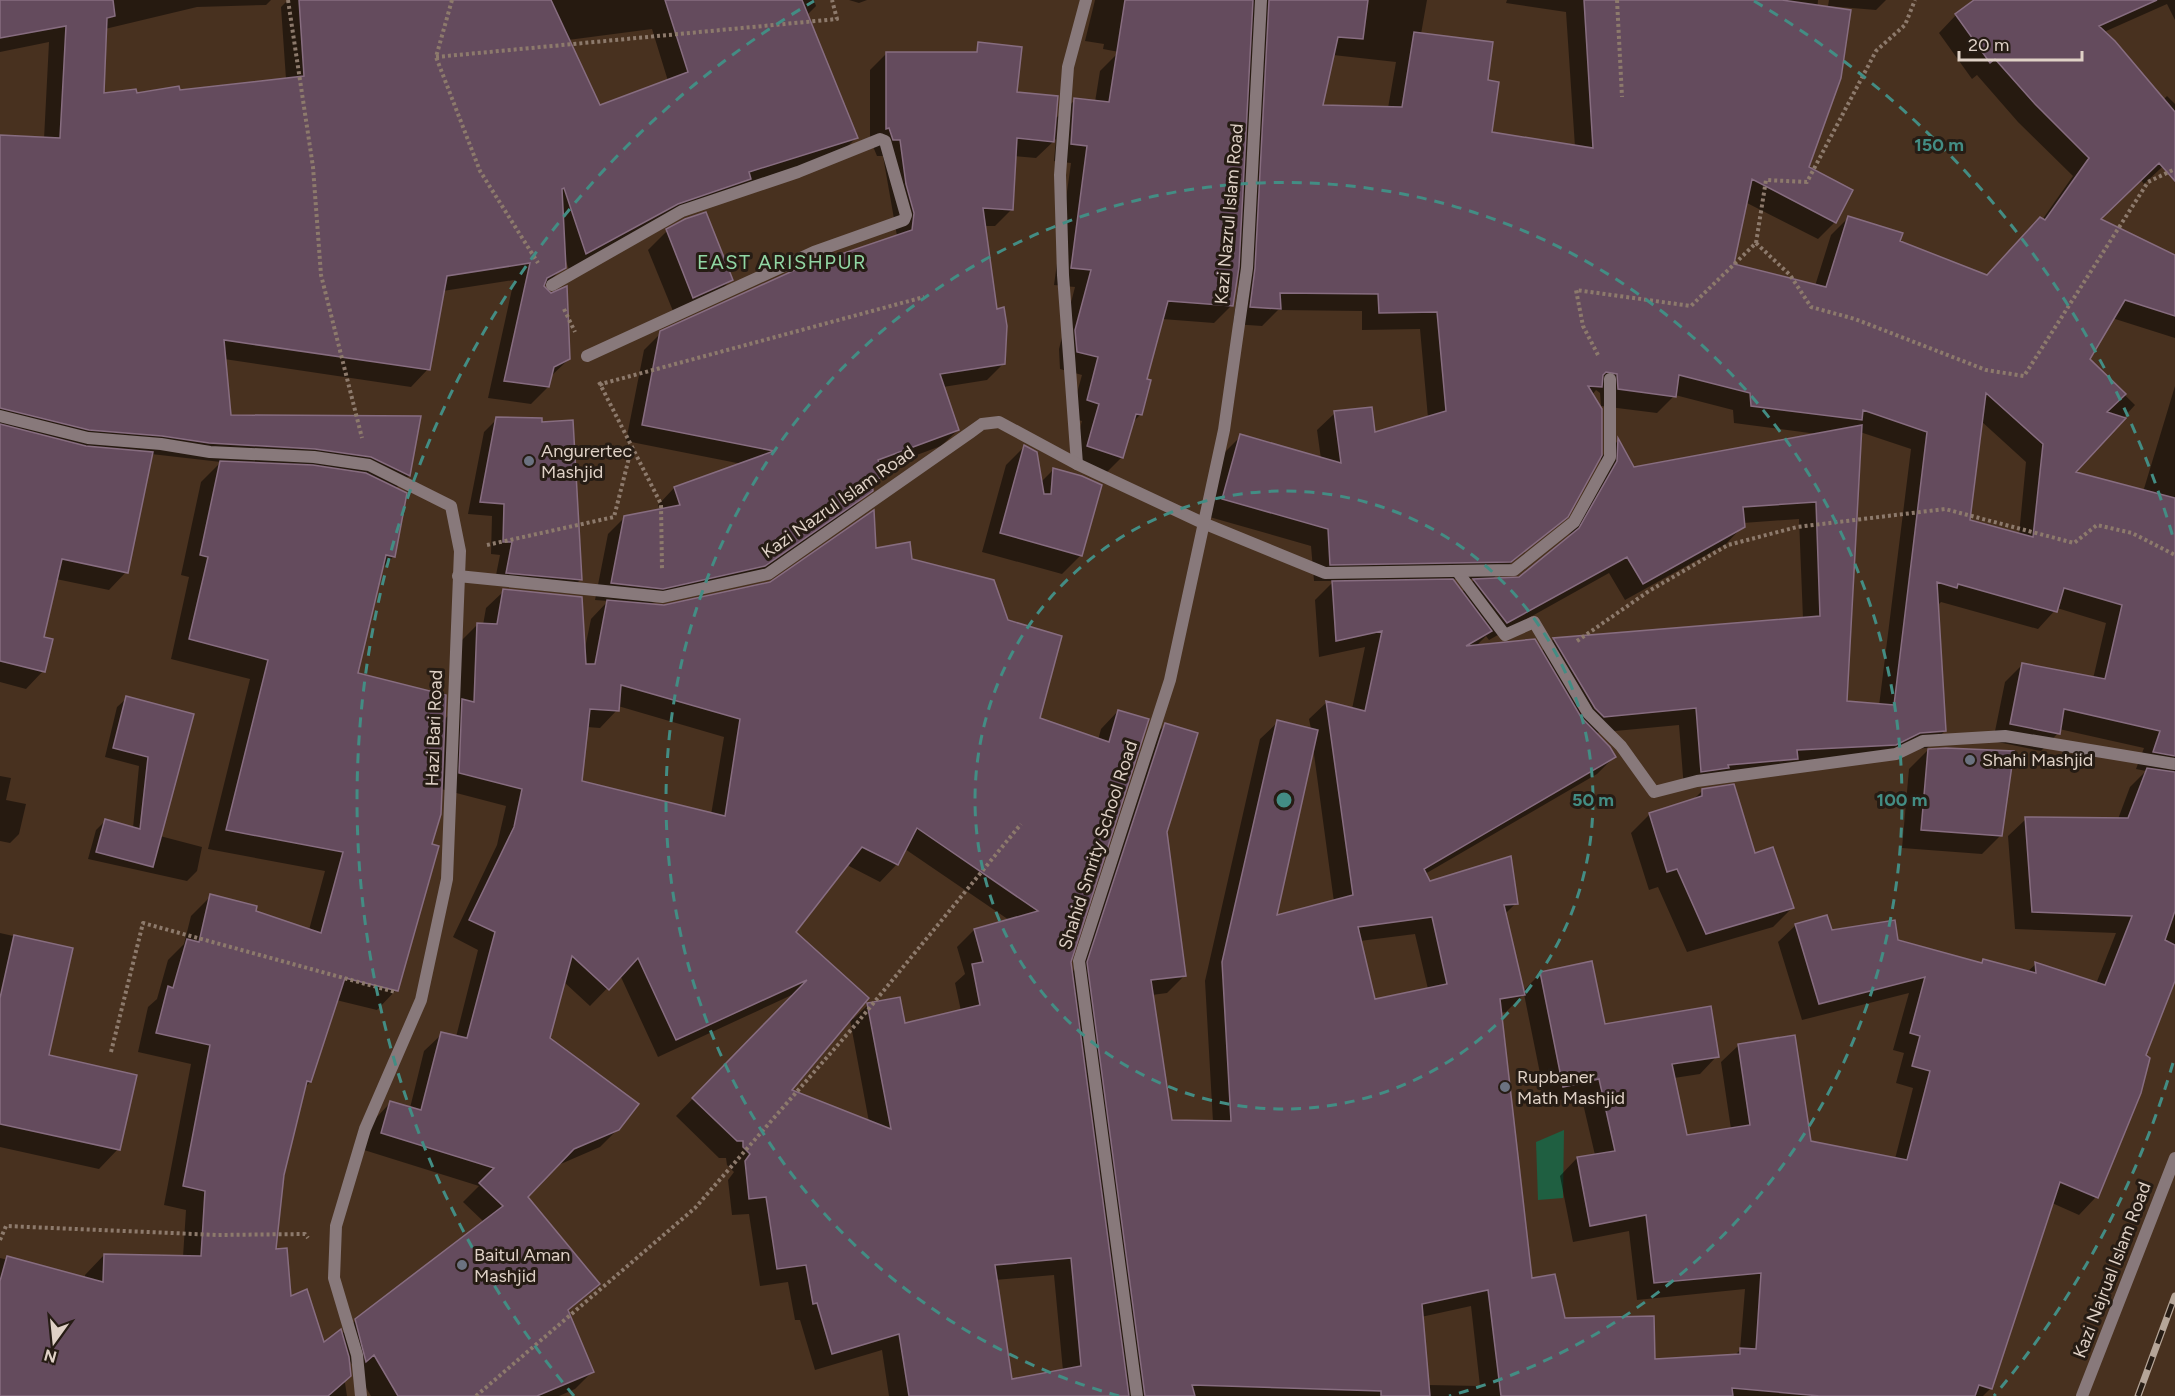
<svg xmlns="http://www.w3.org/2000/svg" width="2175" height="1396" viewBox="0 0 2175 1396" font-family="Figtree,sans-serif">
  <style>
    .green { fill: #1f5f41 }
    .shadow { fill: #0007; fill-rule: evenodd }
    .building { fill: #644b5d; stroke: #876d80; stroke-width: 1.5; fill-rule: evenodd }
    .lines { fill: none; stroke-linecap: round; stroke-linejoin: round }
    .path { stroke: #8d7a6c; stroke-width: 4; stroke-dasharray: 3 3; stroke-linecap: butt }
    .street { stroke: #88797b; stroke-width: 12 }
    .rail-casing { stroke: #b5a598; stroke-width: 7 }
    .rail { stroke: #261c14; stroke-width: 4.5; stroke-dasharray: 14; stroke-linecap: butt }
    .ring { fill: none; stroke: #438d84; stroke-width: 3; stroke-dasharray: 10 8 }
    .worship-dot { fill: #6b7280; stroke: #261c14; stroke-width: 2 }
    .labels { text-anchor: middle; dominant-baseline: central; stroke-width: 6; stroke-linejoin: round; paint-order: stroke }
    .street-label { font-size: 18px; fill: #dfd1c6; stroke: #261c14 }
    .poi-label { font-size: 18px; fill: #dfd1c6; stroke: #261c14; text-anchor: start }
    .neighbourhood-label { font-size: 20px; letter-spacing: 1.5px; fill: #91d7a4; stroke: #261c14 }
    .centre { fill: #438d84; stroke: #261c14; stroke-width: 3 }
    .ring-label { font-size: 18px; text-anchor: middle; font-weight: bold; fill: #438d84; stroke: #261c14; stroke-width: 6; stroke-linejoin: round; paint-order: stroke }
  </style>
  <rect width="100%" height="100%" fill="#48311f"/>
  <!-- green -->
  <path class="green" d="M1564,1130L1563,1198L1538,1200L1536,1142Z"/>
  <!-- shadow -->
  <g class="shadow">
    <path d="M0,0H271L266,5L197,7L105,29L102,95L179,91L286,79L281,7L288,0H814L816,6L806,16L856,138L839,155L659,221L569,270L565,258L564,267L543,287L569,359L550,377L548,387L531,404L488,398L514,280L443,291L428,369L411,387L224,359L229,416L419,418L409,476L395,489L394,556L382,568L356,675L444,720L457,706L460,642L477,625H483L486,608L504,591L585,648L591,619L608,601L595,600L608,534L625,517L660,510L658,505L674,488L742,464L626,441L644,350L661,333L897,236L883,156H877L872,144L870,145V70L886,54L1015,93L1054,120L1075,100L1095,102L1100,71L1119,52L1103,49L1104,44L1085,41L1095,0H1427L1421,34L1487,82L1490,133L1575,147L1566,12L1506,3L1507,0H1818L1807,168L1835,222L1818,239L1745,202L1732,265L1815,286L1831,235L1848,218L1898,242L1986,276L2042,220L2073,176L2018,122L1977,75L1972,79L1939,33L1956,15L1977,0H2175V20L2167,4L2104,32L2163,100L2167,96L2175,104V155L2144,184L2141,180L2099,220L2175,257V338L2112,318L2088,359L2135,405L2073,473L2143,492L2175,386V977L2144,1056L2096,1197L2079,1215L2052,1203L1991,1388L1983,1396H889L882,1350L815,1370L800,1320H795L788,1282L760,1286L749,1214L732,1215L728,1180L734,1172L727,1165L726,1158H719L676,1116L794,994L658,1057L620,975L590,1006L564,982L548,1039L618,1129L600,1147L556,1166L526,1197L598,1284L567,1312L592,1372L575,1389L559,1396H371L339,1343L347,1396H0V1258L85,1279V1275L104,1255L183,1257L186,1210L164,1205L191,1064L138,1052L148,1007L157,999L168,960L184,944L191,916L211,896L309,930L325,871L208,849L250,679L171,659L189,577L181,575L201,482L221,462L151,454L126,572L109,590L56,579L43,638V671L26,689L0,682V136L44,139L49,42L0,52ZM652,29L668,81L599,107L568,40ZM1333,55L1396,62L1388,108L1321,106ZM1056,139L1054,161L1071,163L1054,285L1075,287L1059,349L1060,369L1082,375L1070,418L1082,421L1070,464L1105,474L1122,457L1132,423L1141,414L1145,380L1162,319L1214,323L1232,305L1237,269H1239L1238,287L1233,324L1262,326L1278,310L1362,311V330L1420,329L1428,418L1374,434L1335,413L1317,430L1321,459L1241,436L1223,454L1206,516L1311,546L1314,581H1334L1315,600L1319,657L1365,647L1352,709L1327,702L1309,719L1311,729L1278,722L1260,739L1205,981L1213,1122H1170L1152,995L1167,993L1184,976L1165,832V725L1148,742L1071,978L1069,961L1118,711L1101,729L1098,740L1038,719L911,560L875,550L771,583L664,607L647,604L747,582L854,507L882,477L879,469L941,446L958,430L943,387L987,380L1004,363L984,226H995L1011,210L1014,156L1036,158ZM1596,390L1600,393L1601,406L1657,413L1675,395L1733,410L1734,423L1817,434L1634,468L1618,441L1601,457L1600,480L1566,541L1519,578L1491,580L1566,516L1592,395ZM1981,421L2026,462L2019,535L1969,521ZM1860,432L1911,449L1879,706L1845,703ZM1799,519L1803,619L1554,639L1541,652L1475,647L1486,636L1489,640L1609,573L1625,600L1726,544L1743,526V523ZM1451,579H1475L1461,593ZM1941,602L2038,629L2057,608L2106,623L2093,679L2022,665L2005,682L1993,741L2041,751L2058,733L2059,729L2144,748L2136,769L2146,771L2130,787L2118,819H2026L2008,836L2015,929L2116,933L2096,984L2036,964L2027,972L1984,961L1980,964L1897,942L1796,925L1778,942L1802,1020L1909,993L1893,1050L1904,1053L1896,1083L1913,1088L1895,1159L1809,1142L1739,1045L1721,1062L1731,1129L1686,1136L1674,1078L1700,1074L1717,1056L1604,1026L1541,973L1523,991L1505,914L1516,903L1429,883L1425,874L1597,774L1614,757L1594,733L1679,725L1684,789L1901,750L1927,748L1945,731L1937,606ZM618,706L724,737L711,815L581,782L587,727L600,728L617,710ZM1313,747L1334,902L1275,917ZM441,789L506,806L497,845L453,937L478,950L456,1037L442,1034L424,1051L410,1108L391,1102L374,1120L364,1150L479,1186L463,1202L484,1222L356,1320L338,1338L324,1344L290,1298L274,1251L283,1175L304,1088L310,1082L336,1000L377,1010L396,990ZM905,849L1009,920L974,930L957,947L965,974L955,983L961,1011L904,1025L868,1005L853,1019L794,932L847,865L880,882L897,864ZM1415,934L1428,989L1374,1001L1360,941ZM1524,994L1546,1103L1581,1095L1595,1155L1577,1158L1560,1176L1573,1242L1629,1231L1637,1300L1745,1289L1740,1350L1734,1356L1654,1360L1563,1320L1531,1280L1500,1013L1506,1012ZM850,1020L869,1122L789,1091ZM1054,1275L1063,1371L1010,1381L995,1280ZM1471,1306L1480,1386L1428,1385L1421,1317Z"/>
    <path d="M849,0H867L859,3Z"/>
    <path d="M1829,0H1886L1876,10L1828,6Z"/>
    <path d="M667,231L731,280L712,299L675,316L648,250Z"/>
    <path d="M497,419L580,580L567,593L494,585L500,555L491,554L492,516L468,514L484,432Z"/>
    <path d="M1024,447L1041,482L1054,469L1081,555L1062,574L982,552L1006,465Z"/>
    <path d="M127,698L192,715L160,836L202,847L197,871L187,881L88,859L96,830L105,821L133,828L139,766L105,757L117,707Z"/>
    <path d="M1928,750L2001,835L1982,854L1902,848L1909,769Z"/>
    <path d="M0,776L11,778L6,800L26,804L19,834L10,843L0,841Z"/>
    <path d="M1703,790L1792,908L1773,927L1687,952L1658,887L1649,890L1631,833L1650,814L1692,801Z"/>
    <path d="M0,933L71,949L48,1056L118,1149L99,1169L0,1147Z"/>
  </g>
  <!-- building -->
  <g class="building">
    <path d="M0,0H113L115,16L107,18L104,93L136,89L137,93L179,86L180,90L304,76L299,0H551L600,105L688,72L665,0H802L858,138L749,172L751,179L678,204L586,254L564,188L562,189L566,268L547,278L544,286L551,293L567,286L570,359L554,367L549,387L504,381L530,263L447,276L430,370L224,340L231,415L421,416L410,476L371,457L315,449L209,443L162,436L89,430L0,408V135L60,138L66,26L0,38Z"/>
    <path d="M1125,0H1253L1239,267L1233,306L1168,301L1147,379L1151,380L1142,415L1136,414L1123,458L1087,446L1099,404L1087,400L1098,357L1077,352L1075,330L1091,270L1071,268L1087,146L1071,144L1074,98L1109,102Z"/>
    <path d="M1269,0H1368L1363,39L1338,37L1323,105L1402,107L1414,32L1493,42L1488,80L1499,82L1492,132L1593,148L1584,0H1782L1851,10L1841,78L1809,167L1853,190L1836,223L1752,179L1734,264L1826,287L1848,216L1903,233L1900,241L1987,275L2040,217L2045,220L2089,158L2035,104L1995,59L1990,63L1955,14L1974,0H2157L2099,26L2115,41L2175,112V181L2159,163L2101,219L2175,255V316L2125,300L2090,359L2126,394L2107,412L2126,418L2076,472L2175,498V756L2153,752L2160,731L2064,709L2060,734L2010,724L2022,663L2105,679L2122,605L2064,588L2057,612L1958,584L1957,588L1937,582L1946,731L1920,733L1896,745L1797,750L1798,759L1728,765L1729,768L1701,772L1696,708L1604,717L1595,708L1553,638L1820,616L1816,502L1743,507L1745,527L1643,584L1627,557L1507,623L1473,579L1519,577L1579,528L1617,461L1618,438L1634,467L1862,425L1847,701L1894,705L1927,432L1863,410L1862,420L1751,406L1750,393L1679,375L1676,397L1618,389L1617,374L1606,372L1603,375L1602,387L1588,386L1602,409V455L1568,517L1511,562L1330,565L1328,529L1222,499L1240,434L1341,463L1334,411L1372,407L1375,432L1446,411L1437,312L1379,313L1378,294L1280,293L1281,309L1250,307L1255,268ZM1986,393L2043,444L2033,537L1970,520Z"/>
    <path d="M978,42L1022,47L1017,92L1058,96L1054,142L1017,138L1013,210L983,208L997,309L1004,307L1007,326L1005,364L940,374L959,430L878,460L884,477L872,480L873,491L765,566L663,589L611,583L624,516L680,505L674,487L774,451L642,425L660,331L797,269L912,230L914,213L906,184L900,140H893L889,128L886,129V52H977Z"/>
    <path d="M706,212L733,280L693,298L666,229L685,219Z"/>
    <path d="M496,417L542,418V422L573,420L582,580L506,573L512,542H503L504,504L480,502Z"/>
    <path d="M0,424L86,446L153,452L128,573L62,559L44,637L53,639L45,672L0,661Z"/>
    <path d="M1024,445L1037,452L1044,494H1051L1053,468L1082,476L1102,485L1082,556L1000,533Z"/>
    <path d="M220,461L313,465L366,473L407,493L395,557L386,555L358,673L446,695L441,814L432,844L439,846L398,991L345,978L311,1082L307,1081L284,1175L276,1249L287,1248L291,1296L307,1289L324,1342L341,1329L349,1357L351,1376L328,1396H0V1281L7,1256L103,1282L104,1254L201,1256L205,1191L183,1186L210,1045L156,1033L168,986L173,988L187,939L199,942L210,894L257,906L256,911L321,933L343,852L226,830L268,660L189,639L208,557L200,555Z"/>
    <path d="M874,510L876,548L910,542L912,559L994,580L1008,620L1062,636L1040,718L1109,742L1118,710L1149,719L1071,962L1129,1396H909L899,1334L832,1354L817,1303L813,1304L806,1265L777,1269L766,1197L749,1199L745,1161L750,1154L743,1147V1141H737L692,1098L807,980L676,1040L638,958L609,990L572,956L550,1038L639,1104L619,1130L574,1149L528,1197L600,1284L568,1310L594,1372L537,1396H398L374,1355L366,1362L355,1319L503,1206L479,1183L494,1168L381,1133L390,1101L421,1110L441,1032L467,1038L495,932L469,920L514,827L522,789L459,773L462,699L474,702L477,623L497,624L503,589L582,597L586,664H595L607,600L664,605L770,582ZM621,685L740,719L725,816L582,781L590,709L619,711ZM917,828L1038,911L974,929L983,962L972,964L980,1005L905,1023L900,997L867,1003L891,1129L792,1090L869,998L796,932L862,847L898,865ZM1071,1258L1081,1366L1012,1379L995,1265Z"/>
    <path d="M1453,579L1492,631L1466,646L1535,639L1581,717L1610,747L1616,757L1424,869L1430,881L1511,856L1518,904L1504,905L1525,995L1500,999L1532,1278L1555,1274L1565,1318L1654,1316L1655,1359L1740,1354V1348L1756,1349L1761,1273L1654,1283L1646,1215L1590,1226L1577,1157L1615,1151L1599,1079L1563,1087L1540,972L1592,961L1605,1024L1711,1006L1719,1057L1672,1064L1687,1135L1750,1125L1738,1044L1795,1035L1811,1141L1907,1160L1930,1071L1912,1066L1920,1036L1910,1033L1925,977L1819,1004L1795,924L1827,915L1832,930L1895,920L1898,940L1982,963L1983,959L2036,973L2035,962L2105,985L2132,916L2032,912L2025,817L2128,818L2147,768L2175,772V911L2165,940L2175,945V981L2146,1055L2150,1058L2141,1093L2098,1198L2060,1182L1992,1389L1979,1385L1975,1396H1820L1732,1388L1733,1396H1501L1488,1290L1422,1304L1430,1396H1381V1391L1192,1385L1195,1396H1145L1087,962L1165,723L1198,733L1167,832L1186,976L1151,980L1172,1120L1231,1121L1222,962L1277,720L1318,730L1277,915L1353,895L1326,701L1365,711L1382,631L1336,641L1332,581ZM1432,917L1447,984L1375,999L1358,927Z"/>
    <path d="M126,696L194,714L153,867L96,852L105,819L140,829L148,757L113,748Z"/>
    <path d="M1946,748L2014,751L2002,836L1921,830L1928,749Z"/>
    <path d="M1734,784L1755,853L1773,847L1794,908L1706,934L1677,869L1667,872L1649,813L1702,796V789Z"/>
    <path d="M14,935L73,948L49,1055L137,1075L120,1150L0,1124V998Z"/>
  </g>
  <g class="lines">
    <!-- path -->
    <g class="path">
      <path d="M288,0L313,167L321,275L362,438"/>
      <path d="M452,0L436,57L480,171L538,263"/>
      <path d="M1617,0L1622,97"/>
      <path d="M436,57L837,19L832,0"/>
      <path d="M1756,243L1766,180L1807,182L1876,51L1905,25L1915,0"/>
      <path d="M564,309L575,332"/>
      <path d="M1598,355L1583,326L1576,290L1691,306L1756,243L1790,275L1811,307L1855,319L1986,370L2024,376L2148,182L2175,169"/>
      <path d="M599,382L661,504L662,570"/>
      <path d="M602,386L601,384L924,297"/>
      <path d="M487,545L614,517L632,446"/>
      <path d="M1577,641L1649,591L1728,545L1797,527L1945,509L2074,543L2097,525L2132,533L2175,555"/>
      <path d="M111,1052L143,923L395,992"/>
      <path d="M0,1240L6,1226L218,1235L305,1234L308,1238"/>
      <path d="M476,1396L695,1208L857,1023L1021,824"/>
    </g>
    <!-- street -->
    <g class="street">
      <path d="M552,285L682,211L798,172L880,139L885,141L906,215L904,220L814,252L587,356"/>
      <path d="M0,416L88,438L161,444L210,452L314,457L369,465L451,506L460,551L447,879L421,1000L365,1129L336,1226L334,1278L357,1355L361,1396"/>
      <path d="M1077,464L1063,275L1060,175L1068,67L1086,0"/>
      <path d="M1457,571L1505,635L1534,622L1588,713L1621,746L1654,792L1697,781L1896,754L1923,741L2005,736L2175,764"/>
      <path d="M458,576L663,597L768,574L971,432L982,424L999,422L1077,464L1203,523L1325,573L1514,570L1574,522L1610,457V379"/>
      <path d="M1137,1396L1079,961L1170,680L1224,430L1247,268L1261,0"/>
      <path d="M2082,1396L2175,1158"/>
    </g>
    <!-- rail casing -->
    <g class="rail-casing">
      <path id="rail" d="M2138,1396L2175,1296"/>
    </g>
    <!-- rail -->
    <use href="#rail" class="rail"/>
  </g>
  <!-- distance rings -->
  <g class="ring">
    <circle cx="1284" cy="800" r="309"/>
    <path d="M1119 1396A618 618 0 1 1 1449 1396"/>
    <path d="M2173 1063A927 927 0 0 1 1994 1396M574 1396A927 927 0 0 1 814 1M1754 1A927 927 0 0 1 2173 537"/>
  </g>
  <!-- markers -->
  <g class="worship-dot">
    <circle cx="529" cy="461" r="6"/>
    <circle cx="1970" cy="760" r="6"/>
    <circle cx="1505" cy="1087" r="6"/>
    <circle cx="462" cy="1265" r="6"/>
  </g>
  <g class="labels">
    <!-- street labels -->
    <g class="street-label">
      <text transform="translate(1229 214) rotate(-85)">Kazi Nazrul Islam Road</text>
      <text transform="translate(838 502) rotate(-35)">Kazi Nazrul Islam Road</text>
      <text transform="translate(434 728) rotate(-88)">Hazi Bari Road</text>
      <text transform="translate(1098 845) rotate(-72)">Shahid Smrity School Road</text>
      <text transform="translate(2112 1270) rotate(-69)">Kazi Najrual Islam Road</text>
    </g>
    <!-- poi labels -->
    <g class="poi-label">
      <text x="541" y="451">Angurertec<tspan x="541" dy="21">Mashjid</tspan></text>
      <text x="1982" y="760">Shahi Mashjid</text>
      <text x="1517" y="1077">Rupbaner<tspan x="1517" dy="21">Math Mashjid</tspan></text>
      <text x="474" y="1255">Baitul Aman<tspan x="474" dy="21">Mashjid</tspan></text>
    </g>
    <!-- neighbourhood labels -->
    <g class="neighbourhood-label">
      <text x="782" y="262">EAST ARISHPUR</text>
    </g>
  </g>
  <circle cx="1284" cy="800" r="9" class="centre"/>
  <g class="ring-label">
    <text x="1939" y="151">150 m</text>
    <text x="1593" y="806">50 m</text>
    <text x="1902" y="806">100 m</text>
  </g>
  <!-- north arrow -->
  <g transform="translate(54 1342) rotate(195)" stroke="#261c14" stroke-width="4.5" paint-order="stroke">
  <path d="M0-4.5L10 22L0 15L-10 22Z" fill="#dfd1c6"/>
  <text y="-9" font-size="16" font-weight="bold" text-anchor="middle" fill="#dfd1c6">N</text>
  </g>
  <!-- scale -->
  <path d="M1959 51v9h123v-9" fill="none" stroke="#dfd1c6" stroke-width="3"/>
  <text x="1968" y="51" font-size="18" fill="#dfd1c6" stroke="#261c14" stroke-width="4.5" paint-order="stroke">20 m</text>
</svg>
